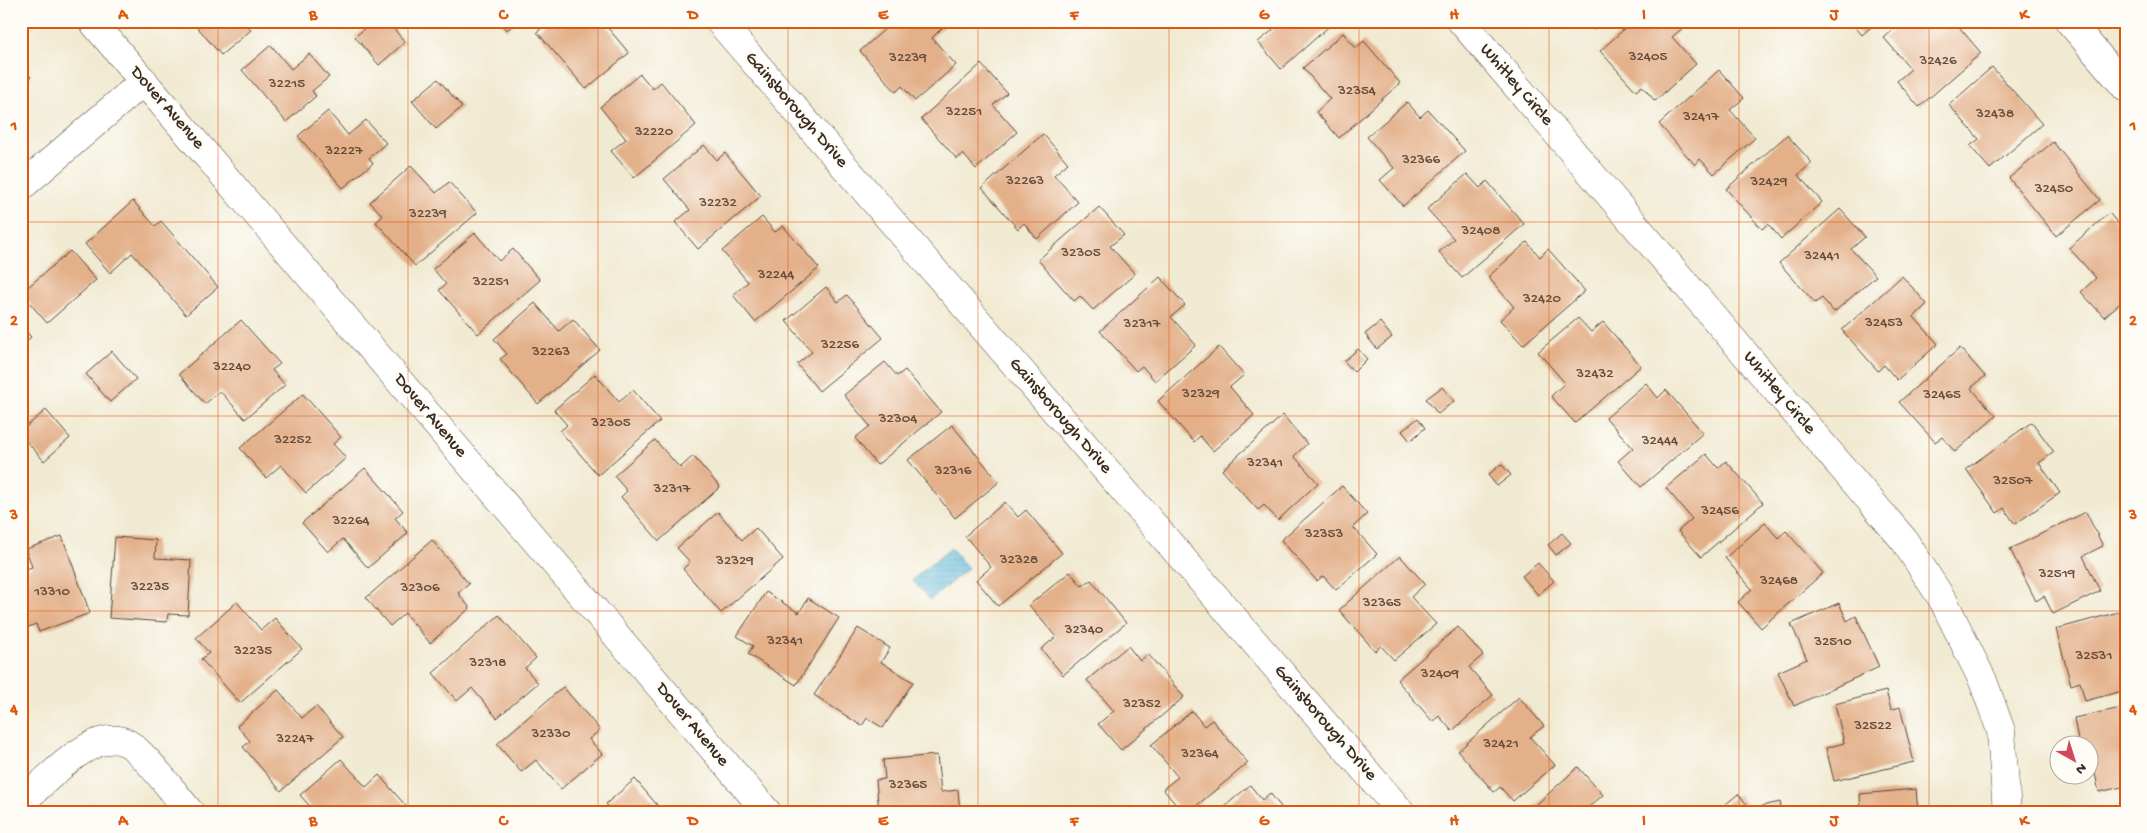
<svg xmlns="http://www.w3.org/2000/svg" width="2147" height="833" viewBox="0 0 2147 833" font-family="'Gochi Hand',sans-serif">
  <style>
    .water { fill: url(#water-rules); stroke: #4d727e }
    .building { fill: #e3b08a }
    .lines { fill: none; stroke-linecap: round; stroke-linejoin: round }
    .minor-casing { stroke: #564739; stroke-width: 29 }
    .minor { stroke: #fff; stroke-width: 28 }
    .grid { fill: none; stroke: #df570d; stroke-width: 1; stroke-opacity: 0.55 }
    .labels { text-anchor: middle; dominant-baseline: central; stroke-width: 5; stroke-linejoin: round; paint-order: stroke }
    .number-label { font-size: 15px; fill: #654c39 }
    .street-label { font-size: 18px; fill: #3b2a1e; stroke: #fdfcf7 }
    .neatline { fill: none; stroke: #df570d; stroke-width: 2 }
    .grid-label { font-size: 16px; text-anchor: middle; font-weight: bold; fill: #df570d }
  </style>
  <defs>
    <pattern id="water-rules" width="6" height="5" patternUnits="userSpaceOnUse" patternTransform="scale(1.25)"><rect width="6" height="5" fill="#5fbbdd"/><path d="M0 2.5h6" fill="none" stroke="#5098b3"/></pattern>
  </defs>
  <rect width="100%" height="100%" fill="#fdfcf7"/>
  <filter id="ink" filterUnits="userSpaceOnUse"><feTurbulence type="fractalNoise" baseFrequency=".02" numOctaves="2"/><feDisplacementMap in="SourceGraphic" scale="10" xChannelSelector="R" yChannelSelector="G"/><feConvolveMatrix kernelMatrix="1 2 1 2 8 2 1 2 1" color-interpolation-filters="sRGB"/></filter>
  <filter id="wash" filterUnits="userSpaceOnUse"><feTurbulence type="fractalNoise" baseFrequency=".0096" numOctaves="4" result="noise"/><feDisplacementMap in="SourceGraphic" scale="20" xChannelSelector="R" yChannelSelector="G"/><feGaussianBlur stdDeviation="1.12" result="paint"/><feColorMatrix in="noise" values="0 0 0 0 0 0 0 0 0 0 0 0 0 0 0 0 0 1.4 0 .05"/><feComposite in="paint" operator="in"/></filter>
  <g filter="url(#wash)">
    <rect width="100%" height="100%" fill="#f1ead2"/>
    <!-- water -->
    <path class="water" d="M951,548L968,568L930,600L912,580Z"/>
    <g id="blocks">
      <!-- building -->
      <g class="building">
        <path d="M192,21H251L247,25L251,30L221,55Z"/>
        <path d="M373,21H387L405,42L379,65L355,37Z"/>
        <path d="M500,21H517L507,30Z"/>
        <path d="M550,21H602L629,53L586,89L537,32Z"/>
        <path d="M894,21H942L945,25L932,38L956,65L915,101L902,86L896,92L860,51Z"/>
        <path d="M1265,21H1335L1281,69L1258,42L1273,30Z"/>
        <path d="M1585,21H1603L1593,30Z"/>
        <path d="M1633,21H1682L1686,25L1672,37L1696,64L1655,101L1642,86L1636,91L1600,51Z"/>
        <path d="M1850,21H1878L1862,35Z"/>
        <path d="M1903,21H1954L1981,53L1919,107L1897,81L1911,69L1884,38Z"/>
        <path d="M1343,33L1356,48L1364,41L1400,83L1339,138L1316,112L1330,99L1303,68Z"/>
        <path d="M271,45L291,69L309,54L329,77L312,91L316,96L286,122L242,70Z"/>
        <path d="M981,64L1007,93L993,105L1017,132L976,169L963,154L957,159L921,119Z"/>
        <path d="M21,66L31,77L21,86Z"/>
        <path d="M1992,67L2042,124L1990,169L1970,146L1979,139L1949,105Z"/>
        <path d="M1719,70L1744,98L1730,110L1755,138L1714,174L1700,159L1695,165L1659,124Z"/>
        <path d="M640,74L653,89L661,82L696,125L634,178L611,151L626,139L600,107Z"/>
        <path d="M438,79L462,107L436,129L412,101Z"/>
        <path d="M1407,102L1420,117L1428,110L1465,151L1403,206L1380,180L1394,168L1367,137Z"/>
        <path d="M328,111L348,135L366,120L386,143L369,158L373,163L343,188L298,136Z"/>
        <path d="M1043,134L1068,163L1054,175L1078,202L1037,239L1024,223L1018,229L982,188Z"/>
        <path d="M1787,135L1812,163L1798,175L1822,202L1781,239L1768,224L1762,229L1726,189Z"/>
        <path d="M2053,142L2100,200L2056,236L2009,178Z"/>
        <path d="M704,145L717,160L725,153L761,196L698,249L675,222L690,210L664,179Z"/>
        <path d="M411,166L436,193L449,182L477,213L415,266L376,222L383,216L370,202Z"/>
        <path d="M1467,174L1480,188L1487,181L1524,224L1462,278L1439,252L1454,239L1427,209Z"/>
        <path d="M133,201L155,226L161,221L218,287L186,315L132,253L110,273L85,244Z"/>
        <path d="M1099,207L1124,235L1110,246L1135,274L1093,310L1080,296L1074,301L1038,260Z"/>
        <path d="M1840,209L1865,237L1851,249L1876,276L1834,312L1822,298L1815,303L1779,263Z"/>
        <path d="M2109,213L2122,228L2126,224V298L2104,317L2081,292L2096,278L2069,248Z"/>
        <path d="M762,217L775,232L783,226L819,268L755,322L733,295L748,282L722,251Z"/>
        <path d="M475,233L499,261L513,249L540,280L478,334L439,290L446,284L433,269Z"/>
        <path d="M1527,242L1540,257L1548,249L1585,291L1523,345L1500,320L1514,307L1488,277Z"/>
        <path d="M70,251L96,280L47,323L21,293Z"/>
        <path d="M1902,276L1927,304L1914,317L1938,344L1897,380L1884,365L1878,371L1842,330Z"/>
        <path d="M1160,277L1185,305L1171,317L1196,345L1155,381L1142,366L1136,371L1100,331Z"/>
        <path d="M826,287L838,302L847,295L883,338L819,391L797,364L812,352L786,321Z"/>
        <path d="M535,303L559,331L573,319L600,350L538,404L500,359L507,354L494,339Z"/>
        <path d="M1578,318L1591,332L1603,322L1641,366L1575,423L1551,396L1565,383L1538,352Z"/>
        <path d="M241,320L280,364L272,370L285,385L245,419L220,391L205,404L179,374Z"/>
        <path d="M1380,322L1392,337L1377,349L1365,334Z"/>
        <path d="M21,326L31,337L21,346Z"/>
        <path d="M1219,347L1244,375L1230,387L1254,415L1213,451L1200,436L1194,442L1158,401Z"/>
        <path d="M1960,348L1985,376L1971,388L1996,416L1955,452L1942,437L1935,442L1899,402Z"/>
        <path d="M1358,349L1367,359L1354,372L1344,361Z"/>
        <path d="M112,351L136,379L110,402L86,374Z"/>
        <path d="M885,362L897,376L905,370L941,412L877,465L855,438L870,426L844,395Z"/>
        <path d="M595,374L619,402L633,390L660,421L598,475L560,431L567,425L554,410Z"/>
        <path d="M1646,383L1658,398L1666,390L1703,433L1641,487L1618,461L1633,448L1606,418Z"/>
        <path d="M1442,387L1454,401L1438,414L1426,399Z"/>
        <path d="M303,394L341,437L333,444L346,458L306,493L281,465L266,478L240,448Z"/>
        <path d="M46,410L70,438L44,461L21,435V431Z"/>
        <path d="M1283,415L1307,444L1294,456L1318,483L1278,520L1264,505L1258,510L1222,470Z"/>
        <path d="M1418,418L1425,428L1410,441L1402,431Z"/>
        <path d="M2032,422L2054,452L2039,463L2060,493L2015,524L2004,508L1997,513L1966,469Z"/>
        <path d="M952,425L999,482L955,518L908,460Z"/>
        <path d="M655,440L680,468L693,456L720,487L659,541L621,497L627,491L614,476Z"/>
        <path d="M1706,454L1718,468L1726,461L1763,503L1701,557L1678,531L1692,519L1666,488Z"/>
        <path d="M1501,464L1511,475L1497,486L1488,475Z"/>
        <path d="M365,468L403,511L395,518L408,533L368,568L343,539L328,552L302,523Z"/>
        <path d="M1342,486L1367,514L1353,527L1377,554L1336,590L1323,576L1317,581L1281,540Z"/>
        <path d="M1005,502L1018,517L1026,510L1062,553L998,606L976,580L991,567L965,536Z"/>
        <path d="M718,512L742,540L756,528L783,559L721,613L683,569L690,562L677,548Z"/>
        <path d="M2086,512L2103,546L2083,556L2100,591L2053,614L2044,596L2036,601L2010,549Z"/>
        <path d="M1765,523L1778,538L1786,531L1823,573L1761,628L1738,602L1752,589L1725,558Z"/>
        <path d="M1562,533L1571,543L1556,555L1548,545Z"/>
        <path d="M62,536L90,613L39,632L36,624L21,630V571L32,567L26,549Z"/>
        <path d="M115,537L156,540L155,558L191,560L188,615L168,614L167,622L109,618Z"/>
        <path d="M432,540L469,584L458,593L470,608L430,643L405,613L390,626L366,598Z"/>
        <path d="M1400,556L1425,584L1411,597L1436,624L1394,660L1381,646L1375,651L1339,610Z"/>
        <path d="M1538,563L1554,581L1538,595L1522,576Z"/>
        <path d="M1070,572L1082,586L1091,580L1126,623L1063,675L1041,649L1056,637L1029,605Z"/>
        <path d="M766,592L799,613L808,598L839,618L796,685L748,654L753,646L737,636Z"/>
        <path d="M237,602L261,630L275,618L302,649L240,703L201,659L209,653L196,638Z"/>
        <path d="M1839,603L1847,621L1856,616L1879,667L1794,706L1778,672L1807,659L1791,624Z"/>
        <path d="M2126,610V690L2085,701L2080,682L2071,685L2056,629Z"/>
        <path d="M499,615L536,658L525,668L538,683L497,718L472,688L457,701L433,673Z"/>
        <path d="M1458,627L1483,655L1469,667L1493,695L1452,731L1439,716L1433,722L1397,680Z"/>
        <path d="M858,628L890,648L881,662L913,682L883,728L867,718L862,726L814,695Z"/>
        <path d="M1128,646L1140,661L1148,654L1184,697L1121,750L1098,724L1114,711L1087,680Z"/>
        <path d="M563,687L600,730L589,739L602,754L561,789L536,760L521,772L497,744Z"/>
        <path d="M278,690L302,718L316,706L343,737L281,791L243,747L250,741L237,726Z"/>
        <path d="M1886,691L1891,710L1900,707L1914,762L1834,781L1826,748L1844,743L1835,704Z"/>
        <path d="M1519,697L1544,726L1530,737L1555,765L1513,801L1500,787L1494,792L1458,751Z"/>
        <path d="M2126,707V786L2099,792L2095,773L2090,774V746H2079L2074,718Z"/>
        <path d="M1192,711L1204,726L1212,720L1248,763L1189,812H1182L1163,789L1178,777L1151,745Z"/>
        <path d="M937,755L941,792L958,790L960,812H879L876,780L885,779L883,760Z"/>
        <path d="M341,759L366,787L379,775L406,806L400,812H311L313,810L300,795Z"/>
        <path d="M1578,767L1603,795L1589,807L1593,812H1528Z"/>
        <path d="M635,779L663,812H613L606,804Z"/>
        <path d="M1250,785L1262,800L1270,793L1285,812H1218Z"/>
        <path d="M1916,789L1918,812H1861L1860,794Z"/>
        <path d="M1738,794L1750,808L1746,812H1730L1725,805Z"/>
        <path d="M1780,802L1782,812H1763L1762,806Z"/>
      </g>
    </g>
  </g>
  <g filter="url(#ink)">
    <use href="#blocks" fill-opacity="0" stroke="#564739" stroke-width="1"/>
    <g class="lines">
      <!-- minor casing -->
      <g class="minor-casing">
        <g id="minor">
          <path d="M92,21L767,812"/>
          <path d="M719,21L1401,812"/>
          <path d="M1461,21L1904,540L1944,602L1983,681L2001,731L2007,812"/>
          <path d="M2069,21L2126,88"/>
          <path d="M21,187L144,81"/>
          <path d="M21,803C44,783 93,727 125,742C141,748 177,797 190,812"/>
        </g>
      </g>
      <!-- minor -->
      <use href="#minor" class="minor"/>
    </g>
  </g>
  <!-- grid -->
  <path class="grid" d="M218,21V812M408,21V812M598,21V812M788,21V812M978,21V812M1169,21V812M1359,21V812M1549,21V812M1739,21V812M1929,21V812M21,222H2126M21,416H2126M21,611H2126"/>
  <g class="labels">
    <!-- number labels -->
    <g class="number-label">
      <text x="1648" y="57">32405</text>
      <text x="908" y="58">32239</text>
      <text x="1938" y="61">32426</text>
      <text x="287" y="84">32215</text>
      <text x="1357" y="91">32354</text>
      <text x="964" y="112">32251</text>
      <text x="1995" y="114">32438</text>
      <text x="1701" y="117">32417</text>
      <text x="654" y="132">32220</text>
      <text x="344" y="151">32227</text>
      <text x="1421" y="160">32366</text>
      <text x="1025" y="181">32263</text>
      <text x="1769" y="182">32429</text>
      <text x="2054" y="189">32450</text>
      <text x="718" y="203">32232</text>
      <text x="428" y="214">32239</text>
      <text x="1481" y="231">32408</text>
      <text x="1081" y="253">32305</text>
      <text x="1822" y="256">32441</text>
      <text x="776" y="275">32244</text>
      <text x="491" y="282">32251</text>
      <text x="1542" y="299">32420</text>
      <text x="1884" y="323">32453</text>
      <text x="1142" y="324">32317</text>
      <text x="840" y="345">32256</text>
      <text x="551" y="352">32263</text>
      <text x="232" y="367">32240</text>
      <text x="1595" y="374">32432</text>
      <text x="1201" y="394">32329</text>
      <text x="1942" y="395">32465</text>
      <text x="898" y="419">32304</text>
      <text x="611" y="423">32305</text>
      <text x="293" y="440">32252</text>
      <text x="1660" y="441">32444</text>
      <text x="1265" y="463">32341</text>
      <text x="953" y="471">32316</text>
      <text x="2013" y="481">32507</text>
      <text x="672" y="489">32317</text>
      <text x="1720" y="511">32456</text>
      <text x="351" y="521">32264</text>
      <text x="1324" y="534">32353</text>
      <text x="1019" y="560">32328</text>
      <text x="735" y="561">32329</text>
      <text x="2057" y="574">32519</text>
      <text x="1779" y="581">32468</text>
      <text x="150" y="587">32235</text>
      <text x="420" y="588">32306</text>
      <text x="52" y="592">13310</text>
      <text x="1382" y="603">32365</text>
      <text x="1084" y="630">32340</text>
      <text x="785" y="641">32341</text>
      <text x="1833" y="642">32510</text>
      <text x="253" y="651">32235</text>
      <text x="2094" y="656">32531</text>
      <text x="488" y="663">32318</text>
      <text x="1440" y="674">32409</text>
      <text x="1142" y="704">32352</text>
      <text x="1873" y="726">32522</text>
      <text x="551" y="734">32330</text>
      <text x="295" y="739">32247</text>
      <text x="1501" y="744">32421</text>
      <text x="1200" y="754">32364</text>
      <text x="908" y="785">32365</text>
    </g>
    <!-- street labels -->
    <g class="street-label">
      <text transform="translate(1516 85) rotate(49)">Whitley Circle</text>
      <text transform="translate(167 108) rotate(49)">Dover Avenue</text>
      <text transform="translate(796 110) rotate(49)">Gainsborough Drive</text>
      <text transform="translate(1779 393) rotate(50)">Whitley Circle</text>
      <text transform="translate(430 416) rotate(50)">Dover Avenue</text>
      <text transform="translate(1060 416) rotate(49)">Gainsborough Drive</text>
      <text transform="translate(1325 723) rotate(49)">Gainsborough Drive</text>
      <text transform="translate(692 725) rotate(50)">Dover Avenue</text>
    </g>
  </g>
  <!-- margin -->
  <rect width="2147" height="833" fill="none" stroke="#fdfcf7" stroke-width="55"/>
  <!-- north arrow -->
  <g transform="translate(2074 760) rotate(141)"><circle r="24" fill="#fdfcf7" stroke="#afa8a0"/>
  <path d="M0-4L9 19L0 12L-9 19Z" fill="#d1495b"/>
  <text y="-8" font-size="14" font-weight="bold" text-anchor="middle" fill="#3b2a1e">N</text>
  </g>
  <rect x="28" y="28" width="2092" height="778" class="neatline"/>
  <g class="grid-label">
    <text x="123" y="19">A</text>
    <text x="313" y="19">B</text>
    <text x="503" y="19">C</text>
    <text x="693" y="19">D</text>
    <text x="883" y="19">E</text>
    <text x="1074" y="19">F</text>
    <text x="1264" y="19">G</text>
    <text x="1454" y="19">H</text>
    <text x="1644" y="19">I</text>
    <text x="1834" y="19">J</text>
    <text x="2024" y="19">K</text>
    <text x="14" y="130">1</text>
    <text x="2133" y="130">1</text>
    <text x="14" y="325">2</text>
    <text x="2133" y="325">2</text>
    <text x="14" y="519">3</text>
    <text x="2133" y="519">3</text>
    <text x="14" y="714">4</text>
    <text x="2133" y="714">4</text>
    <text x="123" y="825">A</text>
    <text x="313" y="825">B</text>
    <text x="503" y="825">C</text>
    <text x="693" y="825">D</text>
    <text x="883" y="825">E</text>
    <text x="1074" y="825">F</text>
    <text x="1264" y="825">G</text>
    <text x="1454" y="825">H</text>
    <text x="1644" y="825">I</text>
    <text x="1834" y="825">J</text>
    <text x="2024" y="825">K</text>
  </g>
</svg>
